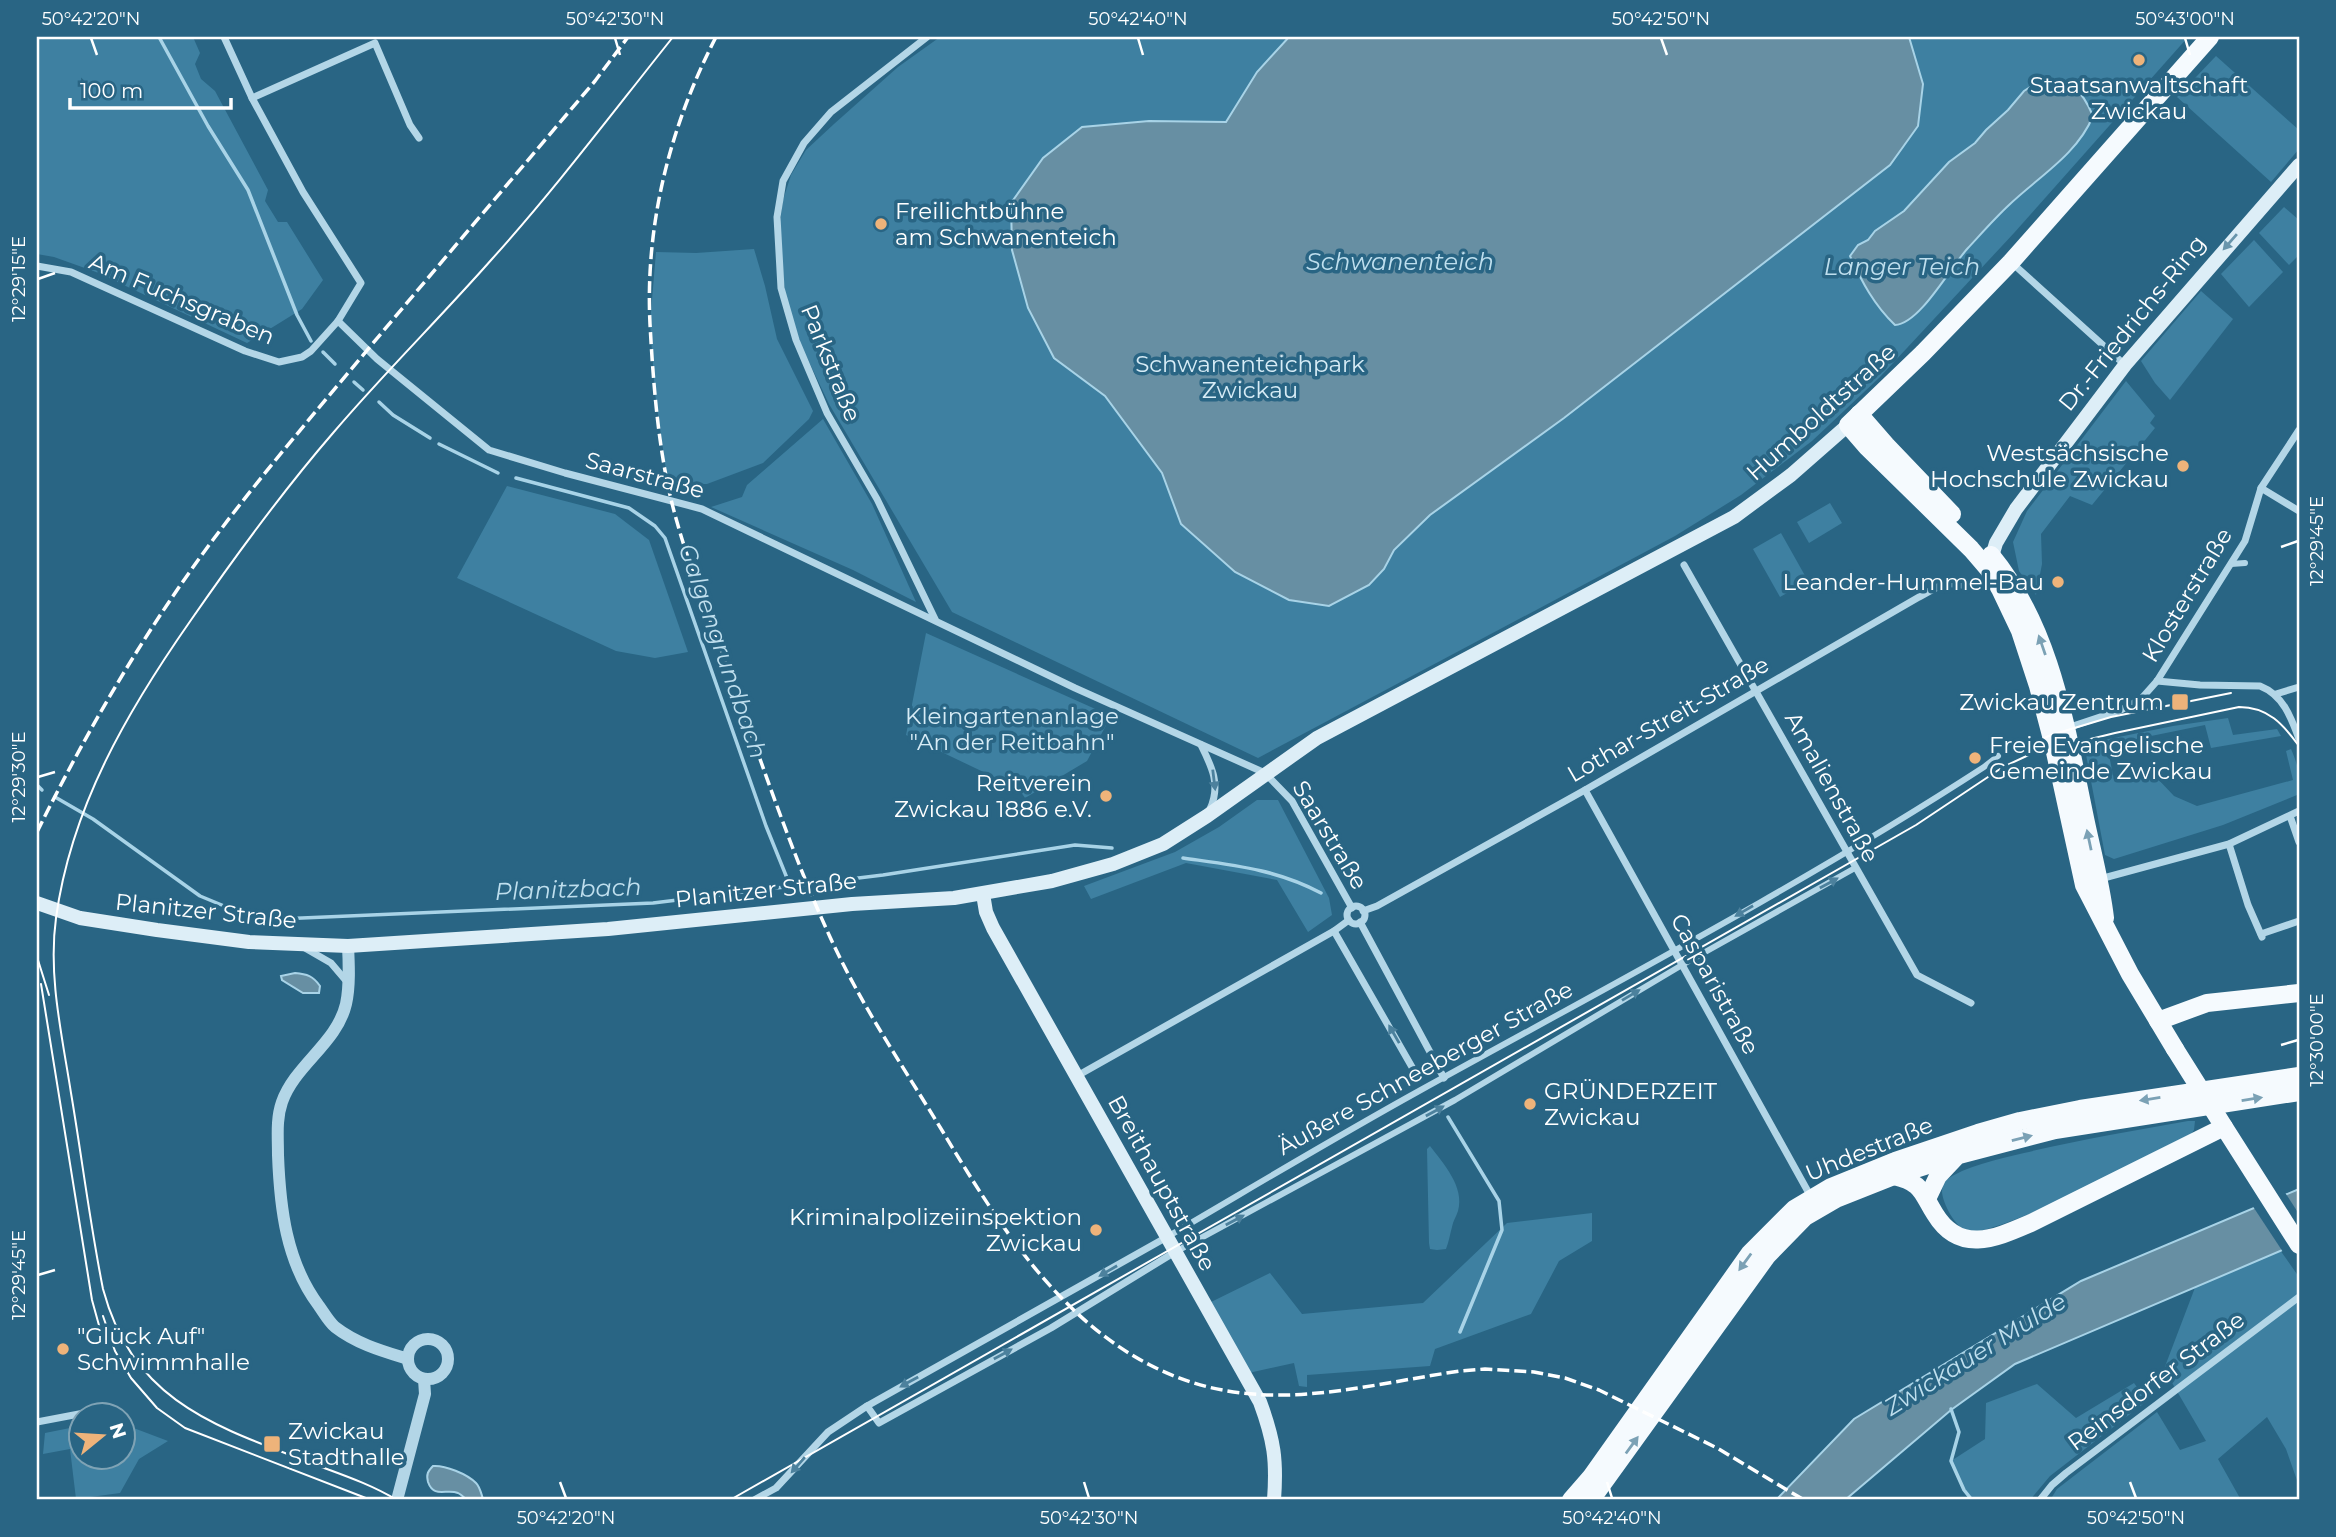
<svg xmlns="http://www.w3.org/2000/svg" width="2336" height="1537" viewBox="0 0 2336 1537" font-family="Montserrat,sans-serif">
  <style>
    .green { fill: #3e80a1 }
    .water { fill: #678fa3; stroke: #a8d3e7; stroke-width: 2 }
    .pier { fill: #296584 }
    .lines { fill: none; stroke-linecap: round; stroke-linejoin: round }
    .stream { stroke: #a8d3e7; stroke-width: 3.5 }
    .pedestrian { stroke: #b3d6e7; stroke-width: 6 }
    .minor { stroke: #b3d6e7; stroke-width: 7 }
    .tertiary { stroke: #b3d6e7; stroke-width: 12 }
    .secondary { stroke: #ddeef7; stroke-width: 14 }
    .primary { stroke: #f5fafe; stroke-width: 18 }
    .tram { stroke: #fff; stroke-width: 2 }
    .rail { stroke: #fff; stroke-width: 3.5; stroke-dasharray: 12 5; stroke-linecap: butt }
    .primary-bridge { stroke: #f5fafe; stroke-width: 18 }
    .oneway { fill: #6895ac }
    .oneway2 { fill: #7ba1b5 }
    .oneway3 { fill: #4c819d }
    .ticks { fill: none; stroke: #fff; stroke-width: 2.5 }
    .poi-dot { fill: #eeb37a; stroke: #296584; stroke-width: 2.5 }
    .labels { text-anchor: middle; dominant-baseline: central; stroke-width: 7; stroke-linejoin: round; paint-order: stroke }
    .poi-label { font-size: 23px; fill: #fff; stroke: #296584; text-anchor: start }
    .street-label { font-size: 23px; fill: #fff; stroke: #296584 }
    .park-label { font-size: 23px; fill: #d7ecf6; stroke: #296584 }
    .water-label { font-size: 24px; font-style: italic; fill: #bfdfee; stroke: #296584 }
    .neatline { fill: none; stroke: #fff; stroke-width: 2.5 }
    .ticks-label { font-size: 18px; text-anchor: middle; fill: #fff }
  </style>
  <rect width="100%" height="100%" fill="#296584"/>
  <!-- green -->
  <g class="green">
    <path d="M37,37H193L200,53L195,64L201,79L215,91L268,190L265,201L278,222H287L323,280L302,309L247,343L96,272L54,257L37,254Z"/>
    <path d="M940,37H2188L2014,233L1880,377L1812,441L1741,495L1675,536L1258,758L952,612L829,404L800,343L785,293L779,230L783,200L791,175L806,150L834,124L898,67Z"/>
    <path d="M2216,56L2299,130V149L2271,182L2177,97Z"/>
    <path d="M2284,207L2299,220V255L2289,265L2259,233Z"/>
    <path d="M2254,240L2283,272L2249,307L2221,274Z"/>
    <path d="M754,249L765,286L777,339L813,411L809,419L763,463L707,484H668L655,393L650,324L656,252L696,253Z"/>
    <path d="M2201,291L2233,319L2170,400L2155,383L2141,361Z"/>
    <path d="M2126,381L2155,416L2150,423L2155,428L2092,505L2070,496L2041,534L2042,564L2036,595L2019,571L2013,542L2027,511Z"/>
    <path d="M823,419L872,504L916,602L853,570L711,507L742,497L747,485Z"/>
    <path d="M507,486L615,514L649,540L688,652L655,658L616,651L457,578Z"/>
    <path d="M1830,503L1842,523L1809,543L1797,522Z"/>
    <path d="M1781,533L1808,581L1780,597L1753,549Z"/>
    <path d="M926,633L1111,716L1087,761L1025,798L1019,789L906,735Z"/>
    <path d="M2228,718L2233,735L2277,729L2281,736L2211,748L2205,725L2107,745L2114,780L2156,777L2174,796L2197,806L2293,780L2286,751L2291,749C2297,763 2303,780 2297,795L2223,825L2114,859L2105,855L2084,744L2173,726Z"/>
    <path d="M1257,800H1278L1329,898L1332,915L1308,932L1277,880L1186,863L1091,899L1084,886L1175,852L1219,827Z"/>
    <path d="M2188,1121H2195L2194,1130L2189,1137C2155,1153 1994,1239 1967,1231C1955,1227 1943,1204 1942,1192C1942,1188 1943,1185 1944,1181C1968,1165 1996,1160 2024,1153C2078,1140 2133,1131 2188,1121Z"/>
    <path d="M1430,1146C1443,1163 1465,1187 1458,1211C1456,1217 1453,1221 1452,1227C1450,1234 1449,1241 1446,1249L1437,1250L1430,1249L1429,1243L1427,1149Z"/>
    <path d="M1592,1213V1241L1559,1261L1531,1314L1435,1349L1430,1366L1307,1375V1387L1299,1386L1294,1363L1244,1374L1205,1305L1270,1273L1302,1314L1423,1303L1507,1223Z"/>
    <path d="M2280,1250L2299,1277V1338L2297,1339L2299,1341V1486L2286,1449L2267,1417L2218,1459L2241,1500H2055L2052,1497L2057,1489L2157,1412L2180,1450L2206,1441L2164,1369L2196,1285Z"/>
    <path d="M2134,1383L2147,1401L2050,1476L2030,1500H1972L1964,1490L1951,1461L1985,1439L1986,1403L2037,1384L2076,1418Z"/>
    <path d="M123,1424L168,1441L139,1459L120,1493L76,1499L70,1449L43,1454L45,1433L80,1426V1456H122Z"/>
  </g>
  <!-- water -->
  <g class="water">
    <path d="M1289,37H1909L1923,84L1918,126L1890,165L1564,418L1430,515L1394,550L1384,569L1369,585L1329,606L1289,600L1235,572L1181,524L1162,473L1105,396L1054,358L1028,308L1012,250L1011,203L1043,158L1082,127L1149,121L1226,122L1257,72Z"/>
    <path d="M2043,79C2073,82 2081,88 2093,116C2077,155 2038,177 2009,205C1994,219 1981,234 1968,248C1951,266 1920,324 1895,325C1874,305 1862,282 1850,256L1858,245L1868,240L1875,231L1904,211L1949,162L1975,143L1986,130L2008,110L2024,91Z"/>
    <path d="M295,973C307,974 313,976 320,986L319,993H303L282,980L281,976Z"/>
    <path d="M2299,1189V1243L2015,1364L1951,1410L1845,1500H1776L1854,1419L2081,1281Z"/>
    <path d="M433,1466C445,1465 467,1474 476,1483C480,1487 481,1493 483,1499L468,1500C467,1500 459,1493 458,1493C447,1488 434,1499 428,1482C426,1474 428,1471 433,1466Z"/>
  </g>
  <!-- pier -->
  <path class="pier" d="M2284,1191L2299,1214V1247L2283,1252L2252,1205Z"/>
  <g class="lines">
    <!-- stream -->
    <g class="stream">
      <path d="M159,37L208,126L248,190L297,315L311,341"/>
      <path d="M323,352L335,364"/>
      <path d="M354,382L363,390"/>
      <path d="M379,402L393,415L430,438"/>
      <path d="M439,444L498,473"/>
      <path d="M516,478L629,508L655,526L665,538L766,826L789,883L793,887"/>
      <path d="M37,785L42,790"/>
      <path d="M55,797L93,819L200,896L241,913L279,919L653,903L883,875L1075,845L1112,848"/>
      <path d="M1183,858C1232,865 1276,869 1321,893"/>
      <path d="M1448,1117L1499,1201L1502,1230L1460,1332"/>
      <path d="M1951,1409L1959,1432L1951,1461L1964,1490L1972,1500"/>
    </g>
    <!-- pedestrian -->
    <g class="pedestrian">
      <path d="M2231,564L2245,563"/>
      <path d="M1167,1237C1251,1188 1334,1138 1419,1091C1609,986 1802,885 1984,767L1998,756"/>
      <path d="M1177,1251L1455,1100L1682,965L1855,868"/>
    </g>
    <!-- minor -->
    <g class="minor">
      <path d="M927,37L831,112L804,143L783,181L777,217L781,288L796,340L827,413L877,499L935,619"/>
      <path d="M252,98L375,43L410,125L419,138"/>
      <path d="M2011,262L2125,365"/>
      <path d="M37,266L71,272L245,351L279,362L302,357L311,351L338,321L361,283L303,192L252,98L224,37"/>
      <path d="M338,321L377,359L489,450L565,473L702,509L1075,688L1265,773L1292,801L1352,908"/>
      <path d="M2261,488L2299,511"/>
      <path d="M1684,565L1917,975L1971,1003"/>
      <path d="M2157,681L2200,685L2260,686C2283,695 2291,717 2299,739"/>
      <path d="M2276,694L2299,687"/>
      <path d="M2067,728L2121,710L2141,699L2157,681L2245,541L2261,488L2299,430"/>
      <path d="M1201,745C1212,767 1221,785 1210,809"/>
      <path d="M1585,790L1811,1197"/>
      <path d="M2290,816L2299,842"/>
      <path d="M2229,844L2248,905L2262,937"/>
      <path d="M2100,879L2229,844L2299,811"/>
      <circle cx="1356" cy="915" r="9"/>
      <path d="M1363,911L1377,906L1585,790L1919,597C1927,593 1937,586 1946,584C1963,582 1979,595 1987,574"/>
      <path d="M1360,922L1444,1078"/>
      <path d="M1334,931L1416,1074L1438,1068"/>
      <path d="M2261,934L2299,921"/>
      <path d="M305,948L331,963L348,983"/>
      <path d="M1077,1076L1334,931L1349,920"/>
      <path d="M867,1406L879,1423L1051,1328L1175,1252"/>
      <path d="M37,1422L100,1410"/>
      <path d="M754,1500L776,1488L828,1432L867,1406L1167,1237"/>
      <path d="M2040,1500L2052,1485L2066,1473L2299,1297"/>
    </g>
    <!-- tertiary -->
    <g class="tertiary">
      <path d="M348,946C349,965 350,986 346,1004C337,1043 295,1065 282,1102C276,1119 278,1137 278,1155C280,1208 286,1262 319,1306C324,1313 329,1322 335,1327C357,1344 382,1351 408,1359"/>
      <circle cx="428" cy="1359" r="20"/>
      <path d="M397,1500L425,1394L424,1379"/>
    </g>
    <!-- secondary -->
    <g class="secondary">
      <path d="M1990,563L1996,543L2016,509L2125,365L2299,165"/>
      <path d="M983,894L986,912L993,928L1260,1402C1274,1440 1277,1460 1274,1500"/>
      <path d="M37,903L80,918L157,930L249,942L348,946L608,929L852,904L954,898L1052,881L1113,864L1163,844L1207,816L1317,738L1734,517L1791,475L1848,425"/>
    </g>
    <!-- primary -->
    <g class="primary">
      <path d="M1859,414L1886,445L1952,514"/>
      <path d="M1991,555C2051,628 2065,723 2084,813C2091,848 2101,883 2105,918"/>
      <path d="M2158,1021L2207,1003L2299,993"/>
      <path d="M2175,1049L2130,974L2084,885L2053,743L2038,686L2020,631L2000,589L1989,570L1971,549L1867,447L1848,425L1923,353L2011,262L2210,37"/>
      <path d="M1894,1176C1923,1183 1921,1192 1935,1214C1960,1255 1996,1238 2031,1223L2224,1127L2299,1245"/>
      <path d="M1928,1197L1938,1176L1955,1158"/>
      <path d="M1571,1500L1591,1477L1750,1253L1794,1209L1831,1187L1895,1161L1978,1133L2020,1121L2080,1109L2299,1076"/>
      <path d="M1591,1500L1767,1256L1805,1217L1836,1199L1894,1176L1959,1155L2055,1130L2299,1092"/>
    </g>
    <!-- tram -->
    <g class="tram">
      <path d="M2022,748L2051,735L2111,717L2231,693"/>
      <path d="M37,957L49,995"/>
      <path d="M41,984L92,1300L100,1329"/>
      <path d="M103,1316L115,1351L131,1378L157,1408L185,1428L371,1500"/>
      <path d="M397,1500C372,1485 346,1476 319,1466C218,1427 134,1404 103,1289C90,1224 82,1158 71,1093C62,1035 48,976 56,918C71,807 128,710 191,620C236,555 282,492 333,433C384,373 440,318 492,259C556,188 613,112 673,37"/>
      <path d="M730,1500L1916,825L2003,767L2033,753L2115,733L2239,707C2268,707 2283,724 2299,746"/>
    </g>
    <!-- rail -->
    <g class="rail">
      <path d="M716,37C670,126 645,224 650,324C653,378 657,433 668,486C682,551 708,612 730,675C762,763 791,852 830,937C861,1005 904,1068 943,1132C996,1220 1056,1317 1150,1365C1255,1419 1351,1387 1460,1371L1485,1369L1534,1372L1565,1378L1599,1390L1717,1448L1804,1500"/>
      <path d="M37,832C76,753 119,676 169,602C223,521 286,447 348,373C430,275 513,178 595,81L628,37"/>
    </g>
    <!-- primary-bridge -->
    <path class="primary-bridge" d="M2175,1049L2224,1127"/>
  </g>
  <!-- one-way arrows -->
  <defs><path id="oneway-solid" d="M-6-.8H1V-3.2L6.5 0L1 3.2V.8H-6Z" transform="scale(1.75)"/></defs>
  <use class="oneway" href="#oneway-solid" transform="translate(2230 242) rotate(131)"/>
  <g class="oneway2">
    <use href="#oneway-solid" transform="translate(2042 645) rotate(-109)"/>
    <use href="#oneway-solid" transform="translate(2089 840) rotate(-102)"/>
    <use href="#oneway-solid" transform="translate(2150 1099) rotate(171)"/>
    <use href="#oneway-solid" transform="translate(2252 1099) rotate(-9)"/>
    <use href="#oneway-solid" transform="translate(2022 1138) rotate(-14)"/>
    <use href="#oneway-solid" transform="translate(1745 1262) rotate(126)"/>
    <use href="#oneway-solid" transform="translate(1632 1445) rotate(-54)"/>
  </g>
  <g class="oneway3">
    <use href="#oneway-solid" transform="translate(1214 780) rotate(83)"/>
    <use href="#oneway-solid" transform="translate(1829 883) rotate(-29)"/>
    <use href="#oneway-solid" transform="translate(1744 911) rotate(150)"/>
    <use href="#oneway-solid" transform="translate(1631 995) rotate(-31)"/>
    <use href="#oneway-solid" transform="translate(1394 1034) rotate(-120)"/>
    <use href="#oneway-solid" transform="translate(1435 1111) rotate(-29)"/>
    <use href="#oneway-solid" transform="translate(1235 1220) rotate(-28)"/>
    <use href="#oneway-solid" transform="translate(1108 1271) rotate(150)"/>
    <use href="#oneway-solid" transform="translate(1003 1354) rotate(-29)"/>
    <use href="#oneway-solid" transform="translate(909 1382) rotate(151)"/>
    <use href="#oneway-solid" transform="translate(798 1465) rotate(131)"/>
  </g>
  <!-- ticks -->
  <path class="ticks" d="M91,38L97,55M615,38L620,55M1138,38L1143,55M1661,38L1667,55M2185,38L2190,55M38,279L55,273M2281,547L2298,541M38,777L55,772M2281,1045L2298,1040M38,1275L55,1270M560,1482L566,1498M1084,1482L1089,1498M1607,1482L1612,1498M2130,1482L2136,1498"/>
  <!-- markers -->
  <g class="poi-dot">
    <circle cx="2139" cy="60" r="7"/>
    <circle cx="881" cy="224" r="7"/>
    <circle cx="2183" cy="466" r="7"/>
    <circle cx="2058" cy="582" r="7"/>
    <rect x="2171" y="693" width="18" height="18" rx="3.5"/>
    <circle cx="1975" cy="758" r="7"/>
    <circle cx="1106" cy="796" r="7"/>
    <circle cx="1530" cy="1104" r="7"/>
    <circle cx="1096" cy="1230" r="7"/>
    <circle cx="63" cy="1349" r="7"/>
    <rect x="263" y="1435" width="18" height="18" rx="3.5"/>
  </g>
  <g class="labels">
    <!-- poi labels -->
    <g class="poi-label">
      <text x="2139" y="85" text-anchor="middle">Staatsanwaltschaft<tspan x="2139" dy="26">Zwickau</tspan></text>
      <text x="895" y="211">Freilichtbühne<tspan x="895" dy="26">am Schwanenteich</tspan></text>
      <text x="2169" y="453" text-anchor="end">Westsächsische<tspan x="2169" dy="26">Hochschule Zwickau</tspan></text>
      <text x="2044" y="582" text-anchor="end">Leander-Hummel-Bau</text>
      <text x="2164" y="702" text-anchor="end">Zwickau Zentrum</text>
      <text x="1989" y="745">Freie Evangelische<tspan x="1989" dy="26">Gemeinde Zwickau</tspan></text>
      <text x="1092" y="783" text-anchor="end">Reitverein<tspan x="1092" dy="26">Zwickau 1886 e.V.</tspan></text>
      <text x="1544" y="1091">GRÜNDERZEIT<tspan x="1544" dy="26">Zwickau</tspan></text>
      <text x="1082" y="1217" text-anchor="end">Kriminalpolizeiinspektion<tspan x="1082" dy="26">Zwickau</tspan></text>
      <text x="77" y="1336">"Glück Auf"<tspan x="77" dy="26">Schwimmhalle</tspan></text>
      <text x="288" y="1431">Zwickau<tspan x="288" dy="26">Stadthalle</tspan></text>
    </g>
    <!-- street labels -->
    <g class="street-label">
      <text transform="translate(182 299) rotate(23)">Am Fuchsgraben</text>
      <text transform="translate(2132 323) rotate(-51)">Dr.-Friedrichs-Ring</text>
      <text transform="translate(831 363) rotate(68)">Parkstraße</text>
      <text transform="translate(1821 412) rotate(-42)">Humboldtstraße</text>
      <text transform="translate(645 475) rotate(15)">Saarstraße</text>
      <text transform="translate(2187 595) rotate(-59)">Klosterstraße</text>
      <text transform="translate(1668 719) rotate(-30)">Lothar-Streit-Straße</text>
      <text transform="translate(1832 787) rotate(61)">Amalienstraße</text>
      <text transform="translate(1330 835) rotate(59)">Saarstraße</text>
      <text transform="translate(766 890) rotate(-6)">Planitzer Straße</text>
      <text transform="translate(206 911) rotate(6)">Planitzer Straße</text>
      <text transform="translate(1715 984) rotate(61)">Casparistraße</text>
      <text transform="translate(1425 1068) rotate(-29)">Äußere Schneeberger Straße</text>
      <text transform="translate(1869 1149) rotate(-22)">Uhdestraße</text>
      <text transform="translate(1162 1183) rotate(61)">Breithauptstraße</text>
      <text transform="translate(2156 1381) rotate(-37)">Reinsdorfer Straße</text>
    </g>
    <!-- park labels -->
    <g class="park-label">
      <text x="1250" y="364">Schwanenteichpark<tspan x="1250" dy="26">Zwickau</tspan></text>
      <text x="1012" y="716">Kleingartenanlage<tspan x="1012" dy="26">"An der Reitbahn"</tspan></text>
    </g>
    <!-- water labels -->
    <g class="water-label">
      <text x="1400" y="261">Schwanenteich</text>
      <text x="1902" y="266">Langer Teich</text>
      <text transform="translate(723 651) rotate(71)">Galgengrundbach</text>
      <text transform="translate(568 889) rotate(-2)">Planitzbach</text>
      <text transform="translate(1975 1354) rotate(-32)">Zwickauer Mulde</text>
    </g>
  </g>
  <!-- border -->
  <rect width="2336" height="1537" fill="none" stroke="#296584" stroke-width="77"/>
  <!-- north arrow -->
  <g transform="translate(102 1436) rotate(72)"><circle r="33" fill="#296584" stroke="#7fa3b5" stroke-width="2"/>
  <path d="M0-5L12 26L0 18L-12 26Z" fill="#eeb37a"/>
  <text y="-10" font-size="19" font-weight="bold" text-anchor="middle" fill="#ffffff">N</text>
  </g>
  <!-- scale -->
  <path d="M70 98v10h161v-10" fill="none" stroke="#ffffff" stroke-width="3.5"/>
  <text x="80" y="98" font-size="21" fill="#ffffff" stroke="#296584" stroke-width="5" paint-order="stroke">100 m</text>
  <rect x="38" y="38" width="2260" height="1460" class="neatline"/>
  <g class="ticks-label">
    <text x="91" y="25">50°42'20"N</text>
    <text x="615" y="25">50°42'30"N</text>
    <text x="1138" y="25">50°42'40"N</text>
    <text x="1661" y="25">50°42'50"N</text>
    <text x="2185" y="25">50°43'00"N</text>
    <text transform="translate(19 279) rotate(-90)" y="6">12°29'15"E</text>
    <text transform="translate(2317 541) rotate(-90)" y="6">12°29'45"E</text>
    <text transform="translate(19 777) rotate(-90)" y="6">12°29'30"E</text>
    <text transform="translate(2317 1040) rotate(-90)" y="6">12°30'00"E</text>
    <text transform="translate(19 1275) rotate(-90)" y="6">12°29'45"E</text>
    <text x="566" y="1524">50°42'20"N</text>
    <text x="1089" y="1524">50°42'30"N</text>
    <text x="1612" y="1524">50°42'40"N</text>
    <text x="2136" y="1524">50°42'50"N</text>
  </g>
</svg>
